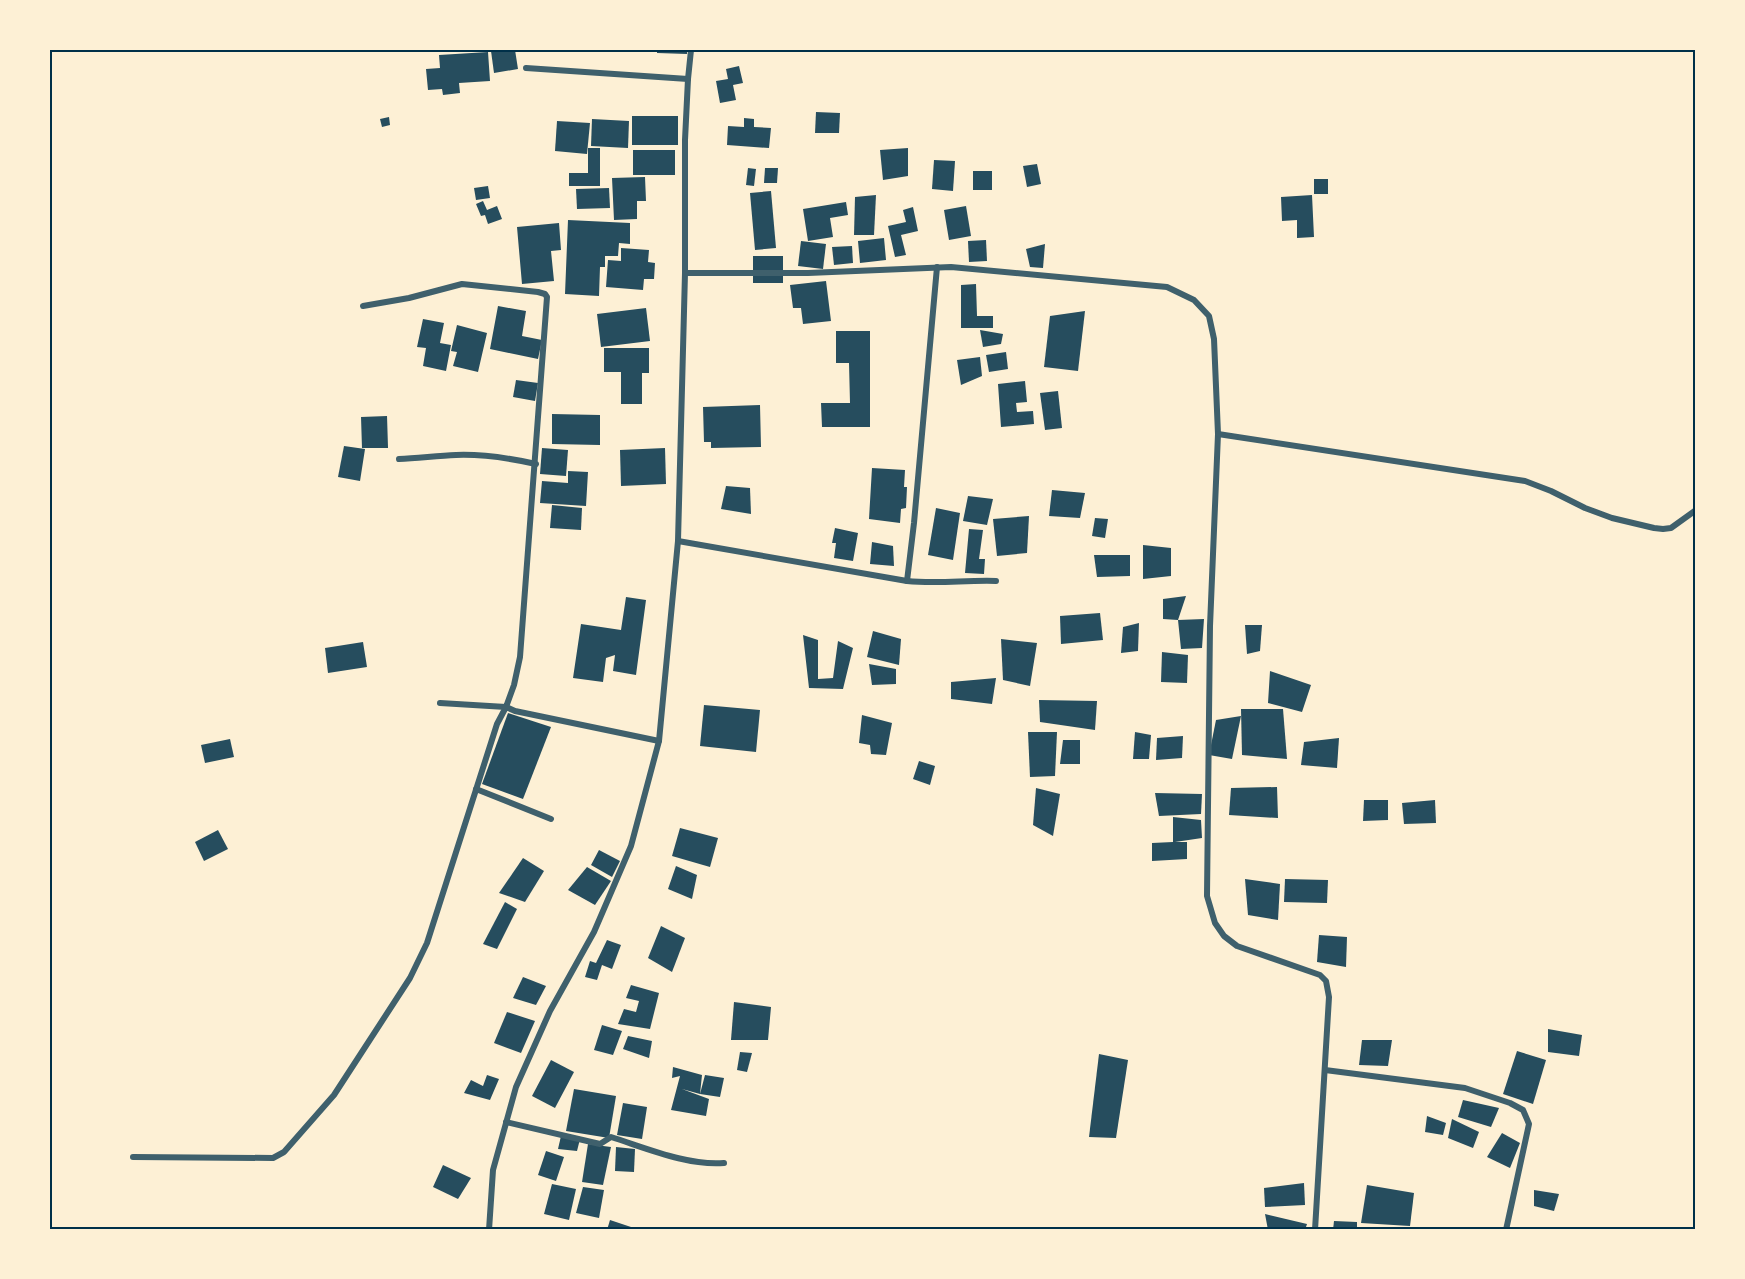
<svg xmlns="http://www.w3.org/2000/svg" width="1745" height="1279" viewBox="0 0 1745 1279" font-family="Manrope,sans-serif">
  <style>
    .building { fill: #264d5e }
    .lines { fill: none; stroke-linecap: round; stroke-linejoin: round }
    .minor { stroke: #3f606c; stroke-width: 6 }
    .neatline { fill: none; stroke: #003049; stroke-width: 2 }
  </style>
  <rect width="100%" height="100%" fill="#fdf0d5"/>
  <!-- building -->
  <g class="building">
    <path d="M503,50H515L518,69L494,73L491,51Z"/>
    <path d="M657,50H687V54L657,53Z"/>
    <path d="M488,52L490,81L459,83L460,93L443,95L442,89L428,90L426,69L440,68L439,55Z"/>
    <path d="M739,66L743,83L733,85L736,100L720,103L716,81L728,79L726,69Z"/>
    <path d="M816,112L840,113L839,133H815Z"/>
    <rect x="632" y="116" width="46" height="29"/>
    <path d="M389,117L390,125L382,127L380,119Z"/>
    <path d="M744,118L754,119V127L771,128L769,148L727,145L728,126L744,127Z"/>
    <path d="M592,119L629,121L628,148L591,146Z"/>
    <path d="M557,121L590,123L587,154L555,151Z"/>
    <path d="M588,148H600V186H569V173H588Z"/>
    <path d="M908,148V176L883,180L880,150Z"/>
    <rect x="633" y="150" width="42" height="25"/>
    <path d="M934,160L955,161L953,191L932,189Z"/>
    <path d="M1037,164L1041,184L1027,187L1023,166Z"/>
    <path d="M748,168L756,169L754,186L746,185Z"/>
    <path d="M765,168H778L777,183H764Z"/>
    <rect x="973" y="171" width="19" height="19"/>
    <path d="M645,177L646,201H637V219L614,220L612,178Z"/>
    <rect x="1314" y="179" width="14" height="15"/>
    <path d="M488,186L490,198L476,200L474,188Z"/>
    <path d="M609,188L610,208L577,209L576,189Z"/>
    <path d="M771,191L776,248L755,250L750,193Z"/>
    <path d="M876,195L874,235H854L855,197Z"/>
    <path d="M1312,195L1314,237L1297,238V220L1282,221L1281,197Z"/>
    <path d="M483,201L487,210L497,206L502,219L488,224L485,215L481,216L476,204Z"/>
    <path d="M846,202L848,215L830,218L833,237L808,241L803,209Z"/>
    <path d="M966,206L971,236L949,240L944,210Z"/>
    <path d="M913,207L918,231L901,235L906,255L895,257L888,226L906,222L903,210Z"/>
    <path d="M568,220L630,223V244L619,243L618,256H605V267H600L599,296L565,294Z"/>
    <path d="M559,223L561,250L551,251L554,281L522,284L517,227Z"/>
    <path d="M884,238L886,260L860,263L858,241Z"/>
    <path d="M986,240L987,261L969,262L968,241Z"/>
    <path d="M801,241L826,244L823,269L798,266Z"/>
    <path d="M1045,244L1043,268L1030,267L1026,249Z"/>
    <path d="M852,246L853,263L834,265L832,247Z"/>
    <path d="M621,248L649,250L648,262L655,263L654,279H644L643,290L606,287L608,260L621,261Z"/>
    <rect x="753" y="256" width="30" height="27"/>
    <path d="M826,281L831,321L803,324L801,308H793L790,285Z"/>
    <path d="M976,284L977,316H993V328H961V285Z"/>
    <path d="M498,306L526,311L522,336L542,340L538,359L490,349Z"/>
    <path d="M646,308L650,341L601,347L597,314Z"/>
    <path d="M1085,311L1078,371L1044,367L1050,316Z"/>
    <path d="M423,319L444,323L440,343L451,345L446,371L423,366L426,348L417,347Z"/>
    <path d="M457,325L487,333L478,372L453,366L457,352L451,351Z"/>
    <path d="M980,330L1003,334L1001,344L983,347Z"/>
    <path d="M836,331H870V427H822L821,403H850L849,363H836Z"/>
    <path d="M604,348H649V373H642V404H621V372H604Z"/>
    <path d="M1006,352L1008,369L989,372L986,355Z"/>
    <path d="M980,357L982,376L961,385L957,360Z"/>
    <path d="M516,380L538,383L535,401L513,397Z"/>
    <path d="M1025,381L1027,402L1016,403L1017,412L1033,411L1034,424L1001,427L998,384Z"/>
    <path d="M1058,391L1062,428L1045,430L1040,393Z"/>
    <path d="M760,405L761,447L711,448V442H704L703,407Z"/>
    <path d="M552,414L600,415V445L552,444Z"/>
    <path d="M387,416L388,448H362L361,417Z"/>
    <path d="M344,446L365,449L360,481L338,477Z"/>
    <path d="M542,448L568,450L566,476L540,474Z"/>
    <path d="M665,448L666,484L621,486L620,450Z"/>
    <path d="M872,468L905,470L904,487H907L906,508L901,509L900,523L869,519Z"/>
    <path d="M568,471L588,472L586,506L540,503L542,481L568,483Z"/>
    <path d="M726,486L750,488L751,514L721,509Z"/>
    <path d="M1052,490L1085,493L1080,518L1049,516Z"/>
    <path d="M968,496L993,499L987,525L963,521Z"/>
    <path d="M552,505L582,508L581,530L550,528Z"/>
    <path d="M936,508L960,513L953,560L928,555Z"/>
    <path d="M1029,516L1027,553L997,556L993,519Z"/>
    <path d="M1095,518L1108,519L1105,538L1092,536Z"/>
    <path d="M835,528L858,533L853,561L834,558L836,543H832Z"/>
    <path d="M969,529L983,530L979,559H985L984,574L965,573Z"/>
    <path d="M872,542L893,546L894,566L870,564Z"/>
    <path d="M1143,545L1171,548V576L1143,579Z"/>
    <path d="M1094,555H1130V576L1097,577Z"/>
    <path d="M1186,596L1178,620L1204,619L1202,648L1181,649L1178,620L1163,619V599Z"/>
    <path d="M626,597L646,600L636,675L613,671L615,655L606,658L603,682L573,678L581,624L621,630Z"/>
    <path d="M1100,613L1103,640L1061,644L1060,616Z"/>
    <path d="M1139,623L1138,651L1121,653L1123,627Z"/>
    <path d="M1245,625H1262L1260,651L1247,654Z"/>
    <path d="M873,631L901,639L899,665L867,657Z"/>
    <path d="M803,635L818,640V679L833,678L838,641L853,648L843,689L809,688Z"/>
    <path d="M1001,639L1037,643L1030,686L1003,680Z"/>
    <path d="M363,642L367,667L328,673L325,648Z"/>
    <path d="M1162,652L1188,655L1187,683L1161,682Z"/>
    <path d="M869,664L896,669V684L872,685Z"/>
    <path d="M1270,671L1311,685L1302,712L1268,703Z"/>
    <path d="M996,678L992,704L951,699V682Z"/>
    <path d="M1039,700L1097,701L1095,730L1040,722Z"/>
    <path d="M704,705L760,710L756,752L700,746Z"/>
    <path d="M1241,709H1283L1287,759L1242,755Z"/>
    <path d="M508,713L551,727L523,799L482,784Z"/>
    <path d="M862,715L892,723L886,755L871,754L870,745L859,743Z"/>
    <path d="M1241,716L1232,759L1209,755L1216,720Z"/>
    <path d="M1028,732H1057L1055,776L1030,777Z"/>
    <path d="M1135,732L1151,735L1149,759H1133Z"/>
    <path d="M1183,736L1182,758L1156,760L1157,738Z"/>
    <path d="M1339,738L1337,768L1301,765L1304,742Z"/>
    <path d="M230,739L234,757L205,763L201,745Z"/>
    <path d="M1063,740H1080V764H1060Z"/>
    <path d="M919,761L935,766L930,785L913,779Z"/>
    <path d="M1277,787L1278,818L1229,815L1231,788Z"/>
    <path d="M1036,788L1060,794L1053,836L1033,825Z"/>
    <path d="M1155,793L1202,794L1201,814L1159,816Z"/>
    <path d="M1364,800H1388V820L1363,821Z"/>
    <path d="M1435,800L1436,823L1404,824L1402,803Z"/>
    <path d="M1173,817L1201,820L1202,838L1175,842H1187V859L1152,861V843L1173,842Z"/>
    <path d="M680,828L718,838L710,867L672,856Z"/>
    <path d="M218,830L228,849L204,861L195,842Z"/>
    <path d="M599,850L620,861L612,877L591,865Z"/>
    <path d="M523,858L544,871L525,902L499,893Z"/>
    <path d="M676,866L697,875L692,899L668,889Z"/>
    <path d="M587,867L611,881L595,905L568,890Z"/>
    <path d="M1245,879L1280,884L1278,920L1248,915Z"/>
    <path d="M1285,879L1328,880L1327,903L1284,902Z"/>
    <path d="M505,902L517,909L497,949L483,944Z"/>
    <path d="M661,926L685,938L672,972L648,958Z"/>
    <path d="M1319,935L1347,937L1346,967L1317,962Z"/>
    <path d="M607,940L621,945L612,969L602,965L597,980L585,977L590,961L596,963Z"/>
    <path d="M523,977L546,986L536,1005L513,998Z"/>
    <path d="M631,985L659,993L650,1029L618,1024L624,1009L636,1012L639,1001L626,998Z"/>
    <path d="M734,1002L771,1007L768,1040H731Z"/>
    <path d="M507,1012L535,1021L521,1053L494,1043Z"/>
    <path d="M602,1025L622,1031L613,1055L594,1050Z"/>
    <path d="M1548,1029L1582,1035L1579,1056L1548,1052Z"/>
    <path d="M628,1036L652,1041L649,1058L623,1049Z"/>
    <path d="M1362,1040H1392L1388,1066L1359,1065Z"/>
    <path d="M1517,1051L1546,1060L1533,1104L1503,1094Z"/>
    <path d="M740,1052L752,1053L747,1072L737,1070Z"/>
    <path d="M1099,1054L1128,1060L1116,1138L1089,1137Z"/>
    <path d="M551,1060L574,1072L555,1108L532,1096Z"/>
    <path d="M673,1067L702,1075L700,1094L705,1075L724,1078L720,1097L700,1094L682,1089L709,1099L706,1116L671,1110L680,1076L672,1078Z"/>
    <path d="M487,1075L499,1079L490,1100L464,1093L471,1080L483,1086Z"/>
    <path d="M574,1089L616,1096L609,1138L566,1131Z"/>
    <path d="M1463,1100L1499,1108L1491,1127L1458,1117Z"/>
    <path d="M623,1103L647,1107L642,1139L617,1135Z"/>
    <path d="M1427,1116L1446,1123L1443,1135L1425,1132Z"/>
    <path d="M1452,1119L1479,1132L1473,1148L1448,1138Z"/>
    <path d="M1502,1133L1520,1143L1510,1168L1487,1157Z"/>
    <path d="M561,1136L580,1139L577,1151L558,1149Z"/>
    <path d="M588,1144L611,1147L603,1185L582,1182Z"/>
    <path d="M616,1147L635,1149L634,1172L615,1171Z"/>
    <path d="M546,1151L564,1157L556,1181L538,1175Z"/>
    <path d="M443,1165L471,1178L458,1199L433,1187Z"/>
    <path d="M1304,1183L1305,1205L1265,1207L1264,1188Z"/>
    <path d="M552,1184L576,1189L569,1220L544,1214Z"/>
    <path d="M1367,1185L1414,1193L1410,1226L1361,1223Z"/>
    <path d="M583,1187L604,1190L599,1218L576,1213Z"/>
    <path d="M1534,1190L1559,1194L1554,1211L1534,1206Z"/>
    <path d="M1265,1214L1307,1224L1305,1230H1268Z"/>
    <path d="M610,1220L637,1229V1230H607Z"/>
    <path d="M1334,1221L1357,1222V1230H1333Z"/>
  </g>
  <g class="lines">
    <!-- minor -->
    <g class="minor">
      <path d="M526,68L688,79"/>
      <path d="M685,273H808L951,267L1167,287L1194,300L1209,316L1214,339L1218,434L1210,626L1207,896L1215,923L1224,936L1237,946L1320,975L1326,981L1329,997L1315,1230"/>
      <path d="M363,306L409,298L462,284L538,292L545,294L547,297L520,657L514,685L506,707L440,703"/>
      <path d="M1218,434L1525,481L1551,491L1585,508L1612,518L1654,528L1663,529L1671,528L1696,510"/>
      <path d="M399,459C418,458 437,456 456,455C483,454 509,458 536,464"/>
      <path d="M678,541L907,581C937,584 966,580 996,581"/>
      <path d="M907,581L914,523L937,267"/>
      <path d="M476,789L551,819"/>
      <path d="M1325,1070L1465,1088L1510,1103L1523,1110L1529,1124L1506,1230"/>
      <path d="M506,1122L600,1144L611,1137C646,1148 688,1166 724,1163"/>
      <path d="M133,1157L273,1158L284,1152L334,1095L410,978L427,943L497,724L506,707L515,711L659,741"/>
      <path d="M489,1230L493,1170L516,1087L550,1011L594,932L631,846L659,741L678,541L685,273V140L688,79L691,50"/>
    </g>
  </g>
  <!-- border -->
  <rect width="1745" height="1279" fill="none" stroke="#fdf0d5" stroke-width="102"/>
  <rect x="51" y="51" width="1643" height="1177" class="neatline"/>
</svg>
